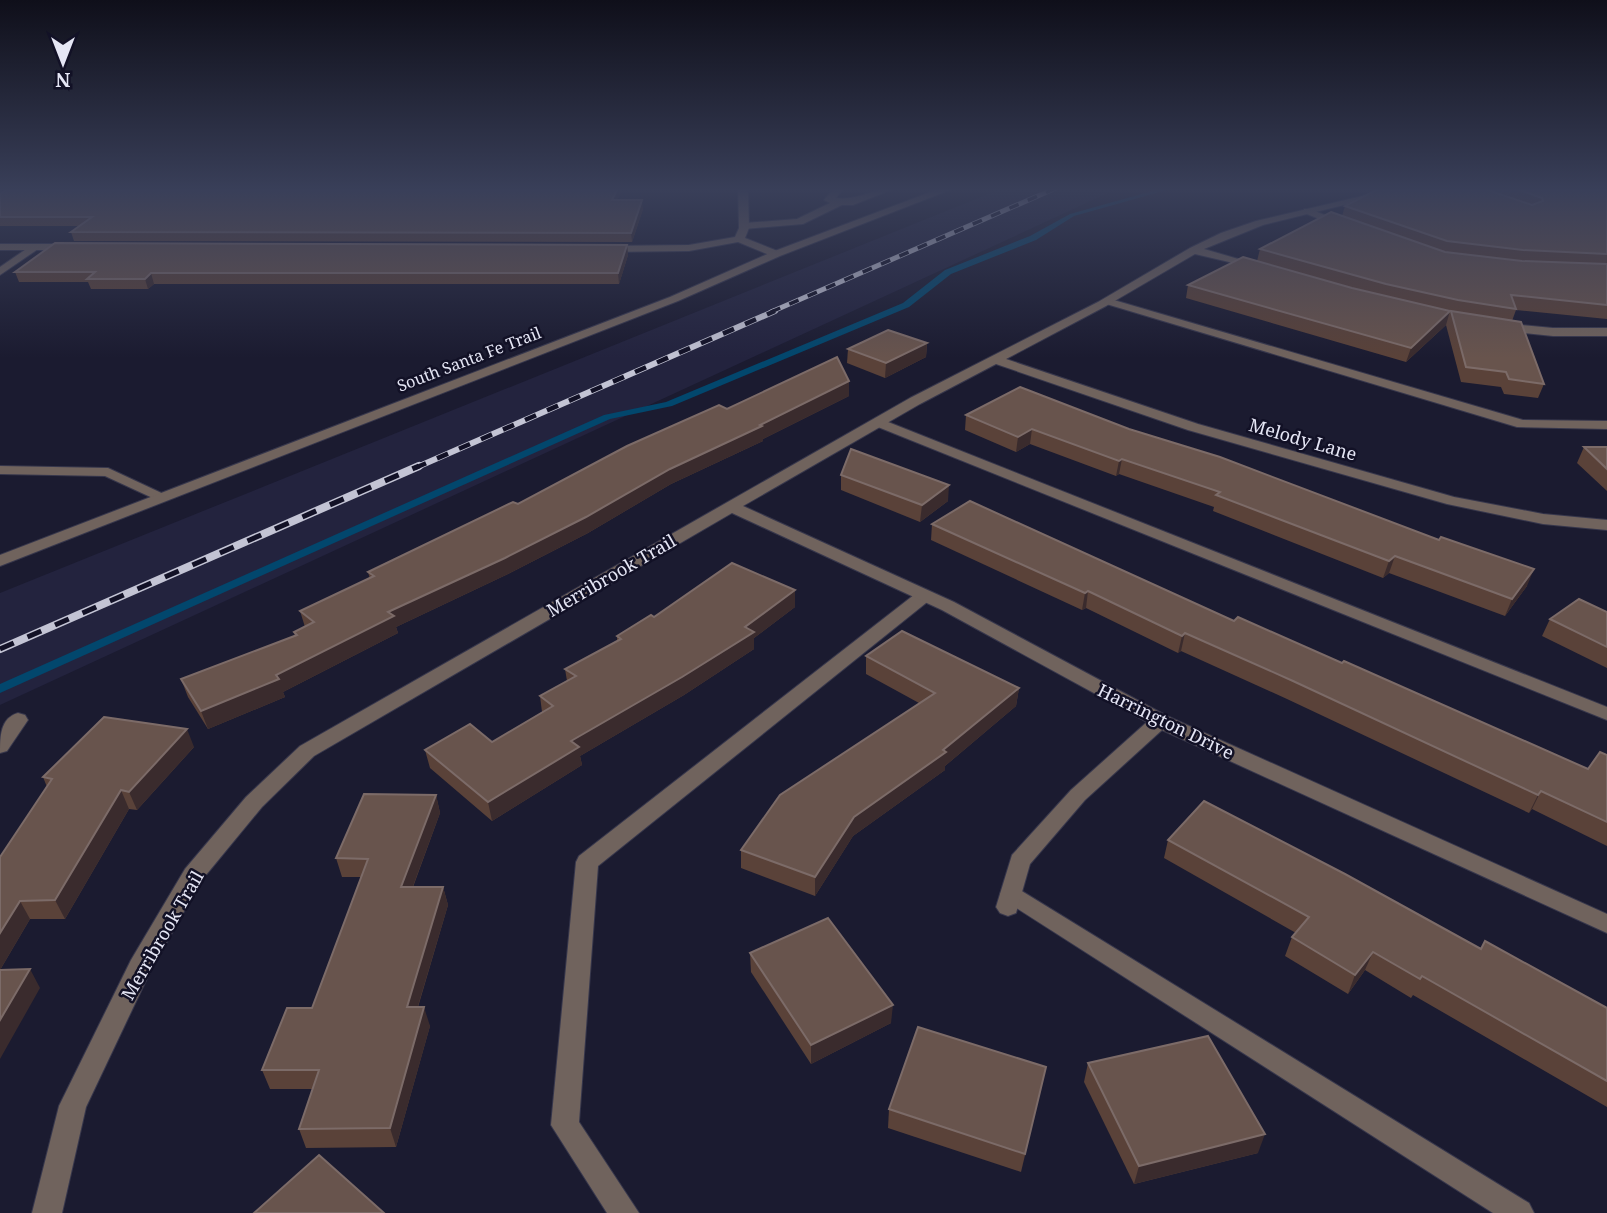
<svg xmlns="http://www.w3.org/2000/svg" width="1607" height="1213" viewBox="0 0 1607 1213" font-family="'Noto Serif',serif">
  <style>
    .built { fill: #23233e }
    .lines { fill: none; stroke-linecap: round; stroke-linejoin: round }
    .stream { fill: #02476d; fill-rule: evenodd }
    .service-casing { stroke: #37374c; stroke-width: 2 }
    .minor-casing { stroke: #37374c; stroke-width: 2 }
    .tertiary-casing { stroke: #37374c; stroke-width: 2 }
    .service { fill: #70635d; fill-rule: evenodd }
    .minor { fill: #70635d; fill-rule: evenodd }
    .tertiary { fill: #70635d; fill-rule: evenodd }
    .rail-far2-casing { stroke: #c3c4d4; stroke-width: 5 }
    .rail-far1-casing { stroke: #c3c4d4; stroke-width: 6 }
    .rail-casing { stroke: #c3c4d4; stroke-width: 8 }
    .rail-far2 { stroke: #121126; stroke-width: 3.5; stroke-dasharray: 10; stroke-linecap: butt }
    .rail-far1 { stroke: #121126; stroke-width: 4.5; stroke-dasharray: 12; stroke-linecap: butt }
    .rail { stroke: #121126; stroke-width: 5; stroke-dasharray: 15; stroke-linecap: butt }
    .wall { fill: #5a4239 }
    .shaded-wall { fill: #3a2b2d }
    .building { fill: #68544d; stroke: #7c6b68; stroke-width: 2 }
    .labels { text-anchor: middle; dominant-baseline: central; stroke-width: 5; stroke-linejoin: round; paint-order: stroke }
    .far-street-label { font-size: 16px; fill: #e5e6f5; stroke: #121126 }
    .street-label { font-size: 18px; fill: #e5e6f5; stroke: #121126 }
  </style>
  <rect width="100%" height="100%" fill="#1b1b30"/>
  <!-- built -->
  <path class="built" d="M1003,188H1119L0,705V593Z"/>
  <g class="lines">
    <!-- stream -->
    <path class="stream" d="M1163,188H1174L1074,216L1036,240L951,274L909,307L672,406L610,419L0,693V684L604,415L666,402L903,303L945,270L1030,236L1070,214Z"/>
    <!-- service casing -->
    <g class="service-casing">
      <g id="service">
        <path d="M834,188H844L836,198C857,201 874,188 896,188L853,205H842L803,224L744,229L739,226L744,223L797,219L830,203L824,200Z"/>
        <path d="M1304,209H1310L1349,225L1340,227L1304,213Z"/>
        <path d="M32,245L41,247L0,275V267Z"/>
        <path d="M1107,298L1523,420L1607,421V429L1517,427L1103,303L1101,301Z"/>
        <path d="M878,418L1607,707V720L873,425L871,422Z"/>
        <path d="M925,590L934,595L931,599L598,866L579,1122L639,1213H607L551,1125L576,862L579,856L919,591Z"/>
        <path d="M18,713L25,715L28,720L7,751L0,753C0,737 0,718 18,713Z"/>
        <path d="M1012,885L1529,1203L1534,1213H1493L1004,900L1000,894L1004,888Z"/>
      </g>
    </g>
    <!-- minor casing -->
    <g class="minor-casing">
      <g id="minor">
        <path d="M738,188H748L749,228L745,238L780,252V256H772L738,242L689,251L603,252L598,249L603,246L689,245L735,237L739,228Z"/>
        <path d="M1396,188H1413L1263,225L1204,249L1259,265V269L1195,254L1106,306L1006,359L1198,424L1454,497L1543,514L1607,520V530L1543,524L1447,504L1188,430L996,364L920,404L743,506L954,602L1167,716L1607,914V933L1162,730L1085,800L1030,864L1016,913L1008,916L1000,913L996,907L1012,855L1071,790L1147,722L942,610L732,513L314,756L262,807L201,881L150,972L86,1107L62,1213H32L59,1106L131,960L185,869L246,797L300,746L910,398L1098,302L1190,248L1221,233L1256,221Z"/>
        <path d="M0,244H71L76,247L71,250H0Z"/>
        <path d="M1500,323L1553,328H1607V336H1553L1496,330V324Z"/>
        <path d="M0,466L108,468L170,497L162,502L157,500L105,476L0,474Z"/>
      </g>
    </g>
    <!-- tertiary casing -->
    <g class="tertiary-casing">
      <path id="tertiary" d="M941,188H955L780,256L678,301L0,566V555L670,297L772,252Z"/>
    </g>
    <!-- service -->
    <use href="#service" class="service"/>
    <!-- minor -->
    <use href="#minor" class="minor"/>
    <!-- tertiary -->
    <use href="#tertiary" class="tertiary"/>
    <!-- rail-far2 casing -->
    <g class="rail-far2-casing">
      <path id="rail-far2" d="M771,312L1056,188"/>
    </g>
    <!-- rail-far1 casing -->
    <g class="rail-far1-casing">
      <path id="rail-far1" d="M415,468L775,311"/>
    </g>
    <!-- rail casing -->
    <g class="rail-casing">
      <path id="rail" d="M0,649L419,466"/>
    </g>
    <!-- rail-far2 -->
    <use href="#rail-far2" class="rail-far2"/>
    <!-- rail-far1 -->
    <use href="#rail-far1" class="rail-far1"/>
    <!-- rail -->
    <use href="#rail" class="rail"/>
  </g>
  <!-- wall -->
  <g class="wall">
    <path d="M9,188H623L617,200L643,209L632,242L74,241L71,232L80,226H0V194Z"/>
    <path d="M1380,188H1607V319L1516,310L1512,321L1544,384L1538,398L1504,394L1501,387L1461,382L1446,325L1450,313L1446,325L1406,362L1186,298L1188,285L1257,261L1260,249L1342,216L1345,206Z"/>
    <path d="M627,245L628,255L619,284H154L148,289H91L88,282H19L15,272Z"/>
    <path d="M927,343L926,357L885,378L847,363L848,349Z"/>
    <path d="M1020,387L1527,586L1505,616L1389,573L1383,578L1213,511L1214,507L1119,474L1116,476L1030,444L1016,452L965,430L966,415Z"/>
    <path d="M849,396L763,439V441L671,484L588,533L508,574L396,627L398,633L283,692L285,697L208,729L188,697L181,679L295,636L294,632L305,627L300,611L370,579L368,572L727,409Z"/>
    <path d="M1584,447H1607V491L1577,463Z"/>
    <path d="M841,475L948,501L920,522L841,490Z"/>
    <path d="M932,524L1234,621L1342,663L1588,769L1607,755V846L1532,809L1529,813L1287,699L1181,651L1178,653L1086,608L1082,610L931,540Z"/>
    <path d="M795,590V607L754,638V649L684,695L580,756L582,765L492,821L430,768L425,750L492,742L542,712L540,696L567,681L565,669L617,641V636L654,617Z"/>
    <path d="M1607,612V668L1542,636L1550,619Z"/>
    <path d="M866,656L1019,688L1016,706L945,766V770L853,836L815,896L741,868V850L919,703L866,674Z"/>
    <path d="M194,747L137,810L129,809L65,919H30L0,970L47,787L43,777Z"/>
    <path d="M436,795L440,813L413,887H443L448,905L418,1007L430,1026L396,1147L306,1148L299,1129L313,1089H270L262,1070L312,1008L361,877H342L336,858Z"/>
    <path d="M1168,840L1481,949L1607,1008V1107L1413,995L1411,998L1365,970L1348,994L1285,956L1292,937L1296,933L1164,858Z"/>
    <path d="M750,953L891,1023L811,1064L751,972Z"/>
    <path d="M1088,1063L1258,1153L1134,1184L1084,1082Z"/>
    <path d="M1046,1067L1021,1172L888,1128L889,1109Z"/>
  </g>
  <!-- shaded-wall -->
  <g class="shaded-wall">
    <path d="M618,188H623L613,209L612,200Z"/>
    <path d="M642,200L643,209L632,242L631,233Z"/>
    <path d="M627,245L628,255L619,284L618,273Z"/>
    <path d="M151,273L154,284L148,289L145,279Z"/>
    <path d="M1450,311L1446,325L1406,362L1411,348Z"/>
    <path d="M927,343L926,357L885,378L886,363Z"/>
    <path d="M849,381V396L763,439V441L671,484L588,533L508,574L396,627L398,633L283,692L285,697L208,729L201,711L276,675L388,612L670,469Z"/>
    <path d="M1032,429L1030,444L1016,452L1018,437Z"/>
    <path d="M1122,459L1119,474L1116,476L1119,461Z"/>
    <path d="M949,485L948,501L920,522L922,505Z"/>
    <path d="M1395,556L1389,573L1383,578L1389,561Z"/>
    <path d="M1534,569L1527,586L1505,616L1512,599Z"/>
    <path d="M795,590V607L754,638V649L684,695L580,756L582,765L492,821L488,802L571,741L745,627Z"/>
    <path d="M1088,591L1086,608L1082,610L1085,593Z"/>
    <path d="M1185,633L1181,651L1178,653L1182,636Z"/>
    <path d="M1019,688L1016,706L945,766V770L853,836L815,896V877L854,817L943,750Z"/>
    <path d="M187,729L194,747L137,810L129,792Z"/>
    <path d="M121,790L129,809L65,919L55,900Z"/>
    <path d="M1541,791L1532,809L1529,813L1538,795Z"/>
    <path d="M436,795L440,813L406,905L401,887Z"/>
    <path d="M443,887L448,905L412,1026L407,1007Z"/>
    <path d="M20,901L30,919L0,970V933Z"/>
    <path d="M1373,952L1365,970L1348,994L1355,975Z"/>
    <path d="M30,969L40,988L0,1059V1020Z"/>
    <path d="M893,1005L891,1023L811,1064V1045Z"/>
    <path d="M424,1007L430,1026L396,1147L390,1128Z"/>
    <path d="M1265,1134L1258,1153L1134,1184L1139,1166Z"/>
  </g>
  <!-- building -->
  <g class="building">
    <path d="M9,188H618L612,200H642L631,233L71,232L92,217H0V194Z"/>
    <path d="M1380,188H1482L1532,205L1543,201L1542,198L1513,188H1607V254L1523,250L1447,241L1345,206Z"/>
    <path d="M1331,212L1445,252L1522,261L1607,264V305L1511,295L1516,309L1458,300L1386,284L1260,249Z"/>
    <path d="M55,243L627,245L618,273H151L145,279H87L95,272H15Z"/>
    <path d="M1243,257L1352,288L1450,311L1411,348L1188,285Z"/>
    <path d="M1451,311L1521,322L1544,384L1509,379L1506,372L1466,367Z"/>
    <path d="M888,330L927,343L886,363L848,349Z"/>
    <path d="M837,357L849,381L760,425L762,426L670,469L586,517L505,558L388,612L394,616L276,675L279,679L201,711L181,679L297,635L294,632L314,622L300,611L374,576L368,572L513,502L518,504L627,446L719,405L727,409Z"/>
    <path d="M1020,387L1129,429L1220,457L1439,540L1441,537L1534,569L1512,599L1395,556L1389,561L1216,495L1220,492L1122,459L1119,461L1032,429L1018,437L966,415Z"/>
    <path d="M1584,447H1607V469Z"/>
    <path d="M851,449L949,485L922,505L841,475Z"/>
    <path d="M970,501L1234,621L1238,617L1342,663L1344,661L1588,769L1600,752L1607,755V822L1541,791L1538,795L1293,681L1185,633L1182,636L1088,591L1085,593L932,524Z"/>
    <path d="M732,563L795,590L745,627L754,632L682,677L571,741L579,747L488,802L425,750L470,724L492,742L553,706L540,696L576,676L565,669L621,639L617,636L651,615L654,617Z"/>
    <path d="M1579,599L1607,612V647L1550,619Z"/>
    <path d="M902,631L1019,688L943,750L946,752L854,817L815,877L741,850L780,795L935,693L866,656Z"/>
    <path d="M104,717L187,729L129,792L121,790L55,900L20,901L0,933V857L52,779L43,777Z"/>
    <path d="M364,794L436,795L401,887H443L407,1007H424L390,1128L299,1129L319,1070H262L287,1008H312L368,859L336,858Z"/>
    <path d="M1204,801L1345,874L1481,949L1485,941L1607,1008V1081L1422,976L1420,979L1373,952L1355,975L1292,937L1309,917L1168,840Z"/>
    <path d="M828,918L893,1005L811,1045L750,953Z"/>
    <path d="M30,969L0,1020V970Z"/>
    <path d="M918,1027L1046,1067L1025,1154L889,1109Z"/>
    <path d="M1208,1036L1265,1134L1139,1166L1088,1063Z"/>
    <path d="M319,1155L384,1213H254Z"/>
  </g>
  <!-- sky -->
  <linearGradient id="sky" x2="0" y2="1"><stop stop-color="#0f0f1a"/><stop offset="0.53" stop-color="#393f59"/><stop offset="1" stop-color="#393f59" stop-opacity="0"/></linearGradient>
  <rect width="1607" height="358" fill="url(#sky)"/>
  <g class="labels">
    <!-- far-street labels -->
    <g class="far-street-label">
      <text transform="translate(469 359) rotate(-21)">South Santa Fe Trail</text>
    </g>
    <!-- street labels -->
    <g class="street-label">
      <text transform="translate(1303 439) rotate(16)">Melody Lane</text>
      <text transform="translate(611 575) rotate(-30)">Merribrook Trail</text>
      <text transform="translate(1166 721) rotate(26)">Harrington Drive</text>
      <text transform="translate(162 935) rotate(-60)">Merribrook Trail</text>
    </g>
  </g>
  <!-- north arrow -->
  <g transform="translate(63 63) rotate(180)" stroke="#121126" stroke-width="5" paint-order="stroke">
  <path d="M0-5L12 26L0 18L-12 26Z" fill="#e5e6f5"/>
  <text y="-10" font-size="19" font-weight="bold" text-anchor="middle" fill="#e5e6f5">N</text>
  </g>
</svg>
